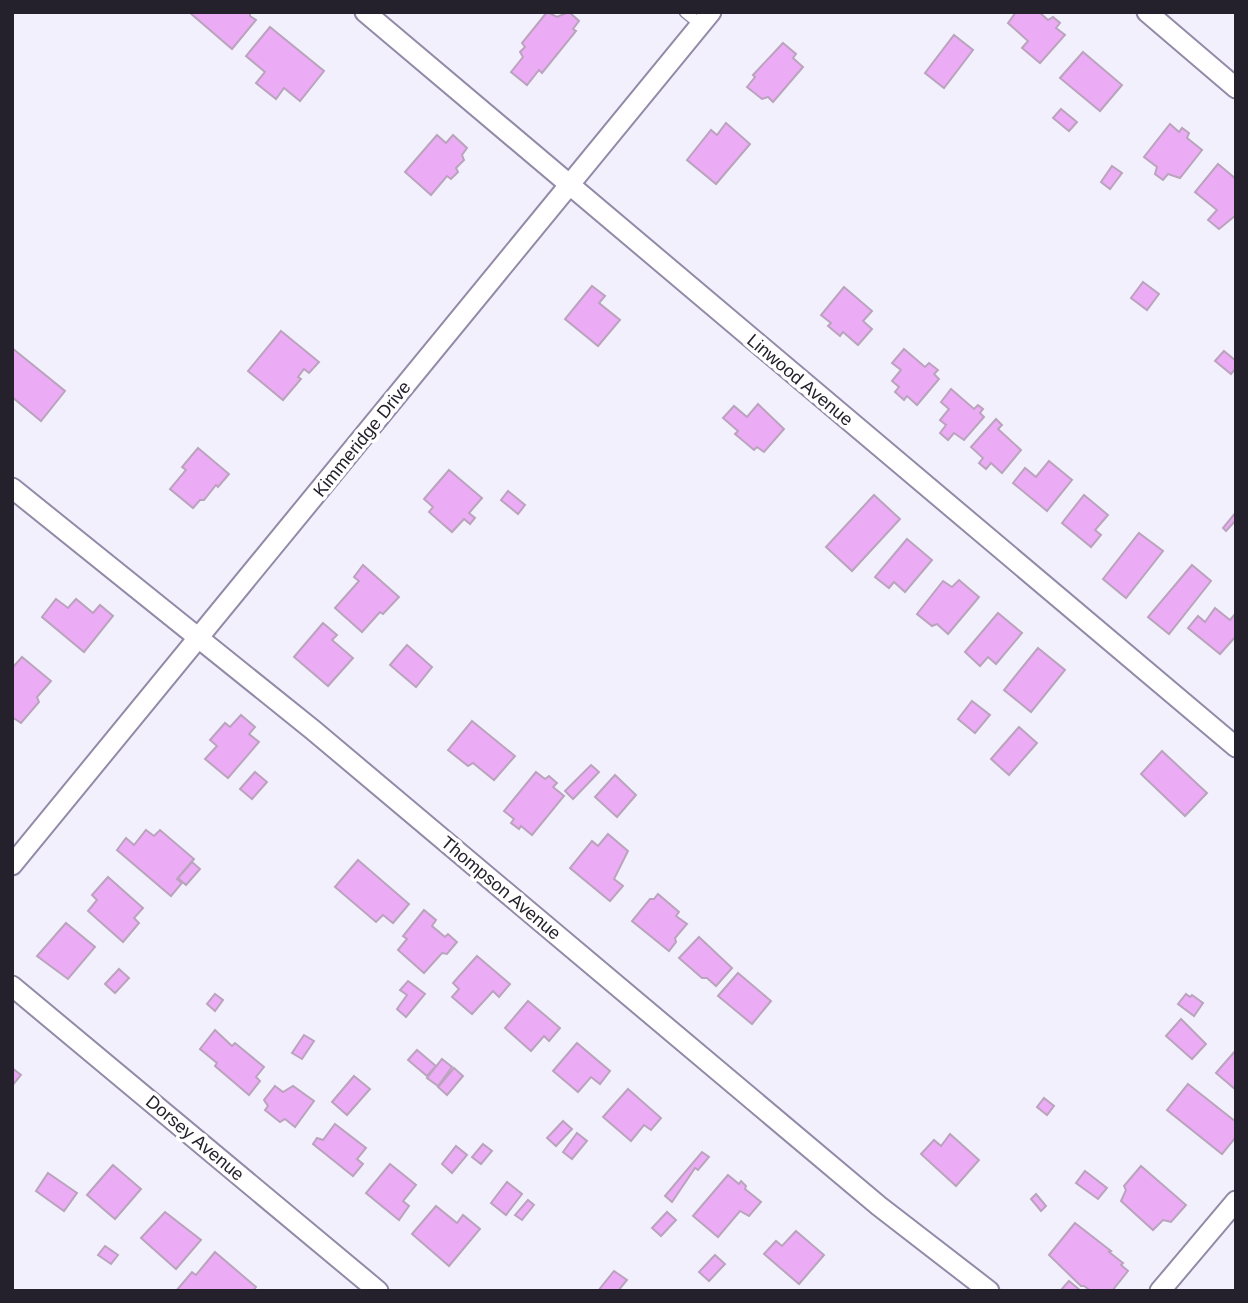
<svg xmlns="http://www.w3.org/2000/svg" width="1248" height="1303" viewBox="0 0 1248 1303" font-family="Helvetica,sans-serif">
  <style>
    .building { fill: #ecacf5; stroke: #baa3bd; stroke-width: 2 }
    .lines { fill: none; stroke-linecap: round; stroke-linejoin: round }
    .lane-casing { stroke: #938aa8; stroke-width: 13 }
    .street-casing { stroke: #938aa8; stroke-width: 23 }
    .lane { stroke: #fff; stroke-width: 10 }
    .street { stroke: #fff; stroke-width: 19 }
    .labels { text-anchor: middle; dominant-baseline: central; stroke-width: 7; stroke-linejoin: round; paint-order: stroke }
    .street-label { font-size: 18px; fill: #24212c; stroke: #fff }
  </style>
  <rect width="100%" height="100%" fill="#f3f0fd"/>
  <!-- building -->
  <g class="building">
    <path d="M189,12H250V16L256,20L232,49Z"/>
    <path d="M547,12L557,17L569,12L579,21L573,29L576,31L542,73L539,70L527,85L511,72L523,57L520,52L525,47L522,43Z"/>
    <path d="M1016,12H1039L1048,20L1053,17L1060,23L1056,28L1065,35L1040,63L1022,48L1028,41L1008,23Z"/>
    <path d="M270,27L324,71L300,101L284,88L276,99L256,83L265,72L246,56Z"/>
    <path d="M954,35L973,50L944,88L925,73Z"/>
    <path d="M783,43L796,54L793,58L803,67L773,102L768,97L762,99L747,87L755,77L753,75Z"/>
    <path d="M1083,52L1122,85L1100,111L1060,78Z"/>
    <path d="M1061,109L1077,122L1069,131L1053,118Z"/>
    <path d="M726,123L750,144L716,184L687,160L711,130L717,135Z"/>
    <path d="M1170,124L1179,132L1182,128L1189,133L1187,138L1202,150L1180,178L1168,174L1163,180L1155,174L1157,167L1144,157Z"/>
    <path d="M437,135L446,143L453,135L467,148L462,155L464,160L456,168L458,172L451,179L447,176L431,195L405,172Z"/>
    <path d="M1218,164L1236,179V215L1219,229L1208,220L1217,210L1195,192Z"/>
    <path d="M1112,166L1122,173L1110,189L1101,182Z"/>
    <path d="M1143,282L1159,294L1147,310L1131,298Z"/>
    <path d="M592,286L605,296L599,303L620,320L598,346L565,319Z"/>
    <path d="M844,287L872,311L863,321L872,329L858,345L843,332L840,336L828,326L831,323L821,315Z"/>
    <path d="M281,331L319,362L309,373L304,369L298,377L301,379L283,400L248,371Z"/>
    <path d="M12,348L65,391L41,421L12,397Z"/>
    <path d="M904,349L925,367L929,363L938,370L934,374L939,379L917,405L907,396L904,400L895,392L899,387L892,381L901,370L892,363Z"/>
    <path d="M1224,351L1236,361V368L1231,374L1215,361Z"/>
    <path d="M951,389L974,409L978,405L983,409L980,413L984,417L964,440L954,433L948,440L940,433L946,425L940,420L949,409L941,402Z"/>
    <path d="M758,404L784,429L764,452L757,447L754,450L735,434L738,431L723,418L734,406L747,417Z"/>
    <path d="M996,419L1002,425L998,429L1021,450L1002,473L991,463L986,469L979,463L983,458L971,447Z"/>
    <path d="M198,448L229,474L218,487L216,485L204,500H200L193,508L170,489L186,470L182,467Z"/>
    <path d="M1049,461L1072,480L1047,511L1013,483L1025,468L1036,477Z"/>
    <path d="M449,470L482,498L469,513L475,518L470,524L464,519L452,532L429,512L433,507L424,499Z"/>
    <path d="M508,491L525,505L518,514L501,500Z"/>
    <path d="M874,495L900,519L852,571L826,547Z"/>
    <path d="M1084,495L1108,515L1095,530L1101,535L1091,547L1062,523Z"/>
    <path d="M1236,512V520L1226,531L1223,528Z"/>
    <path d="M1139,533L1163,551L1126,598L1103,579Z"/>
    <path d="M907,539L932,560L905,592L894,582L889,588L875,577Z"/>
    <path d="M363,565L399,597L383,614L380,612L362,632L335,608L359,581L354,577Z"/>
    <path d="M1192,565L1211,581L1169,634L1148,617Z"/>
    <path d="M959,580L979,597L948,634L937,624L932,626L917,614L943,581L952,587Z"/>
    <path d="M56,599L68,608L76,599L93,613L100,605L113,616L84,652L42,617Z"/>
    <path d="M1215,608L1230,620L1236,613V636L1220,654L1188,628L1198,616L1205,622Z"/>
    <path d="M998,613L1022,633L996,664L988,657L980,666L965,652Z"/>
    <path d="M323,623L337,635L332,640L353,658L328,686L294,657Z"/>
    <path d="M407,645L432,667L416,687L390,665Z"/>
    <path d="M1038,648L1065,670L1031,712L1004,690Z"/>
    <path d="M22,657L51,681L37,697L39,702L21,723L12,717V665L14,666Z"/>
    <path d="M972,701L990,715L975,733L958,719Z"/>
    <path d="M241,715L255,727L249,734L259,742L228,778L205,759L217,746L210,740L225,723L230,727Z"/>
    <path d="M472,721L515,756L494,780L473,763L468,766L448,750Z"/>
    <path d="M1019,727L1037,743L1009,775L991,759Z"/>
    <path d="M1162,751L1207,793L1185,816L1141,774Z"/>
    <path d="M591,765L599,772L573,799L565,791Z"/>
    <path d="M255,772L267,782L252,799L240,789Z"/>
    <path d="M536,772L545,779L549,776L557,783L553,787L564,796L532,835L521,826L519,829L511,823L514,819L504,811Z"/>
    <path d="M615,775L636,795L617,817L595,797Z"/>
    <path d="M146,830L154,836L160,830L194,859L177,879L182,883L171,896L117,850L126,838L134,845Z"/>
    <path d="M608,834L628,851L614,879L623,886L610,901L570,868L592,841L598,846Z"/>
    <path d="M358,860L409,904L393,923L383,915L376,922L335,887Z"/>
    <path d="M192,862L200,869L186,885L178,878Z"/>
    <path d="M108,877L143,908L134,918L139,923L123,942L88,911L97,900L92,895Z"/>
    <path d="M658,894L679,912L676,916L687,924L675,938L676,942L669,951L632,921L650,899H654Z"/>
    <path d="M424,910L436,920L432,926L445,937L448,934L457,942L447,954L442,953L424,973L398,950L407,939L403,936Z"/>
    <path d="M66,923L95,947L68,979L37,956Z"/>
    <path d="M699,937L732,968L716,986L707,978H702L679,958Z"/>
    <path d="M477,956L510,984L499,997L493,991L472,1014L452,997L459,989L453,983Z"/>
    <path d="M119,969L129,978L115,993L105,984Z"/>
    <path d="M738,973L771,1001L752,1024L718,996Z"/>
    <path d="M408,981L425,994L406,1017L397,1009L407,995L400,990Z"/>
    <path d="M215,994L223,1000L215,1011L207,1004Z"/>
    <path d="M1186,994L1190,997L1192,995L1203,1003L1194,1016L1178,1004Z"/>
    <path d="M528,1001L560,1028L549,1041L544,1036L531,1051L505,1028Z"/>
    <path d="M1181,1019L1206,1044L1192,1059L1166,1036Z"/>
    <path d="M215,1030L232,1046L235,1043L264,1067L256,1077L260,1081L249,1095L215,1066L217,1063L200,1049Z"/>
    <path d="M304,1035L314,1041L302,1059L292,1053Z"/>
    <path d="M577,1043L610,1071L600,1084L591,1077L578,1092L553,1071Z"/>
    <path d="M417,1050L436,1066L427,1076L408,1060Z"/>
    <path d="M1236,1050V1090L1216,1073Z"/>
    <path d="M442,1059L452,1067L438,1086L427,1078Z"/>
    <path d="M12,1068L21,1075L12,1086Z"/>
    <path d="M454,1068L463,1076L447,1095L438,1087Z"/>
    <path d="M354,1076L370,1089L347,1115L332,1102Z"/>
    <path d="M1188,1084L1236,1122V1137L1222,1154L1167,1110Z"/>
    <path d="M275,1086L283,1092L293,1086L314,1101L295,1127L285,1119L280,1122L265,1110L268,1106L264,1100Z"/>
    <path d="M628,1089L661,1118L651,1130L644,1125L631,1141L603,1117Z"/>
    <path d="M1044,1098L1054,1106L1047,1115L1037,1107Z"/>
    <path d="M563,1121L572,1129L556,1146L547,1138Z"/>
    <path d="M335,1124L366,1148L357,1159L363,1164L353,1176L313,1144L317,1138L323,1140Z"/>
    <path d="M577,1133L587,1141L572,1159L563,1152Z"/>
    <path d="M950,1134L979,1160L956,1186L921,1154L934,1140L941,1146Z"/>
    <path d="M483,1144L492,1151L481,1164L472,1157Z"/>
    <path d="M456,1146L467,1155L452,1173L442,1164Z"/>
    <path d="M702,1152L709,1157L698,1170L695,1168L672,1202L665,1196Z"/>
    <path d="M390,1164L416,1185L403,1201L409,1206L399,1220L366,1193Z"/>
    <path d="M113,1165L141,1189L115,1219L87,1195Z"/>
    <path d="M1141,1166L1186,1205L1171,1222L1163,1220L1153,1230L1121,1201L1126,1190L1124,1186Z"/>
    <path d="M1085,1171L1107,1188L1098,1199L1076,1183Z"/>
    <path d="M48,1173L77,1193L64,1211L36,1191Z"/>
    <path d="M728,1175L739,1184L741,1181L746,1186L745,1189L761,1202L749,1216L740,1211L718,1237L693,1216Z"/>
    <path d="M507,1182L522,1194L506,1215L491,1203Z"/>
    <path d="M1036,1194L1046,1206L1041,1211L1031,1199Z"/>
    <path d="M528,1200L534,1205L522,1220L515,1215Z"/>
    <path d="M436,1206L457,1223L463,1215L480,1229L449,1266L412,1234Z"/>
    <path d="M165,1212L201,1240L176,1269L141,1238Z"/>
    <path d="M667,1212L676,1220L661,1236L652,1228Z"/>
    <path d="M1075,1223L1111,1251L1109,1252L1123,1263L1121,1265L1128,1271L1112,1291H1091L1084,1286H1081L1049,1255Z"/>
    <path d="M796,1231L824,1255L799,1284L764,1254L776,1241L782,1246Z"/>
    <path d="M105,1246L118,1255L111,1264L98,1255Z"/>
    <path d="M215,1252L256,1287L253,1291H176L192,1272L196,1275Z"/>
    <path d="M715,1255L725,1264L709,1281L699,1272Z"/>
    <path d="M614,1271L627,1280L618,1291H598Z"/>
    <path d="M1069,1281L1081,1291H1060Z"/>
  </g>
  <g class="lines">
    <!-- lane casing -->
    <g class="lane-casing">
      <path id="lane" d="M685,12L701,25"/>
    </g>
    <!-- street casing -->
    <g class="street-casing">
      <g id="street">
        <path d="M365,12L1236,747"/>
        <path d="M1147,12L1236,88"/>
        <path d="M12,488L313,730L879,1206L989,1291"/>
        <path d="M12,865L711,12"/>
        <path d="M12,986L378,1291"/>
        <path d="M1160,1291L1236,1201"/>
      </g>
    </g>
    <!-- lane -->
    <use href="#lane" class="lane"/>
    <!-- street -->
    <use href="#street" class="street"/>
  </g>
  <g class="labels">
    <!-- street labels -->
    <g class="street-label">
      <text transform="translate(800 380) rotate(40)">Linwood Avenue</text>
      <text transform="translate(362 439) rotate(-51)">Kimmeridge Drive</text>
      <text transform="translate(501 888) rotate(40)">Thompson Avenue</text>
      <text transform="translate(195 1138) rotate(40)">Dorsey Avenue</text>
    </g>
  </g>
  <!-- border -->
  <rect width="1248" height="1303" fill="none" stroke="#24212c" stroke-width="28"/>
</svg>
